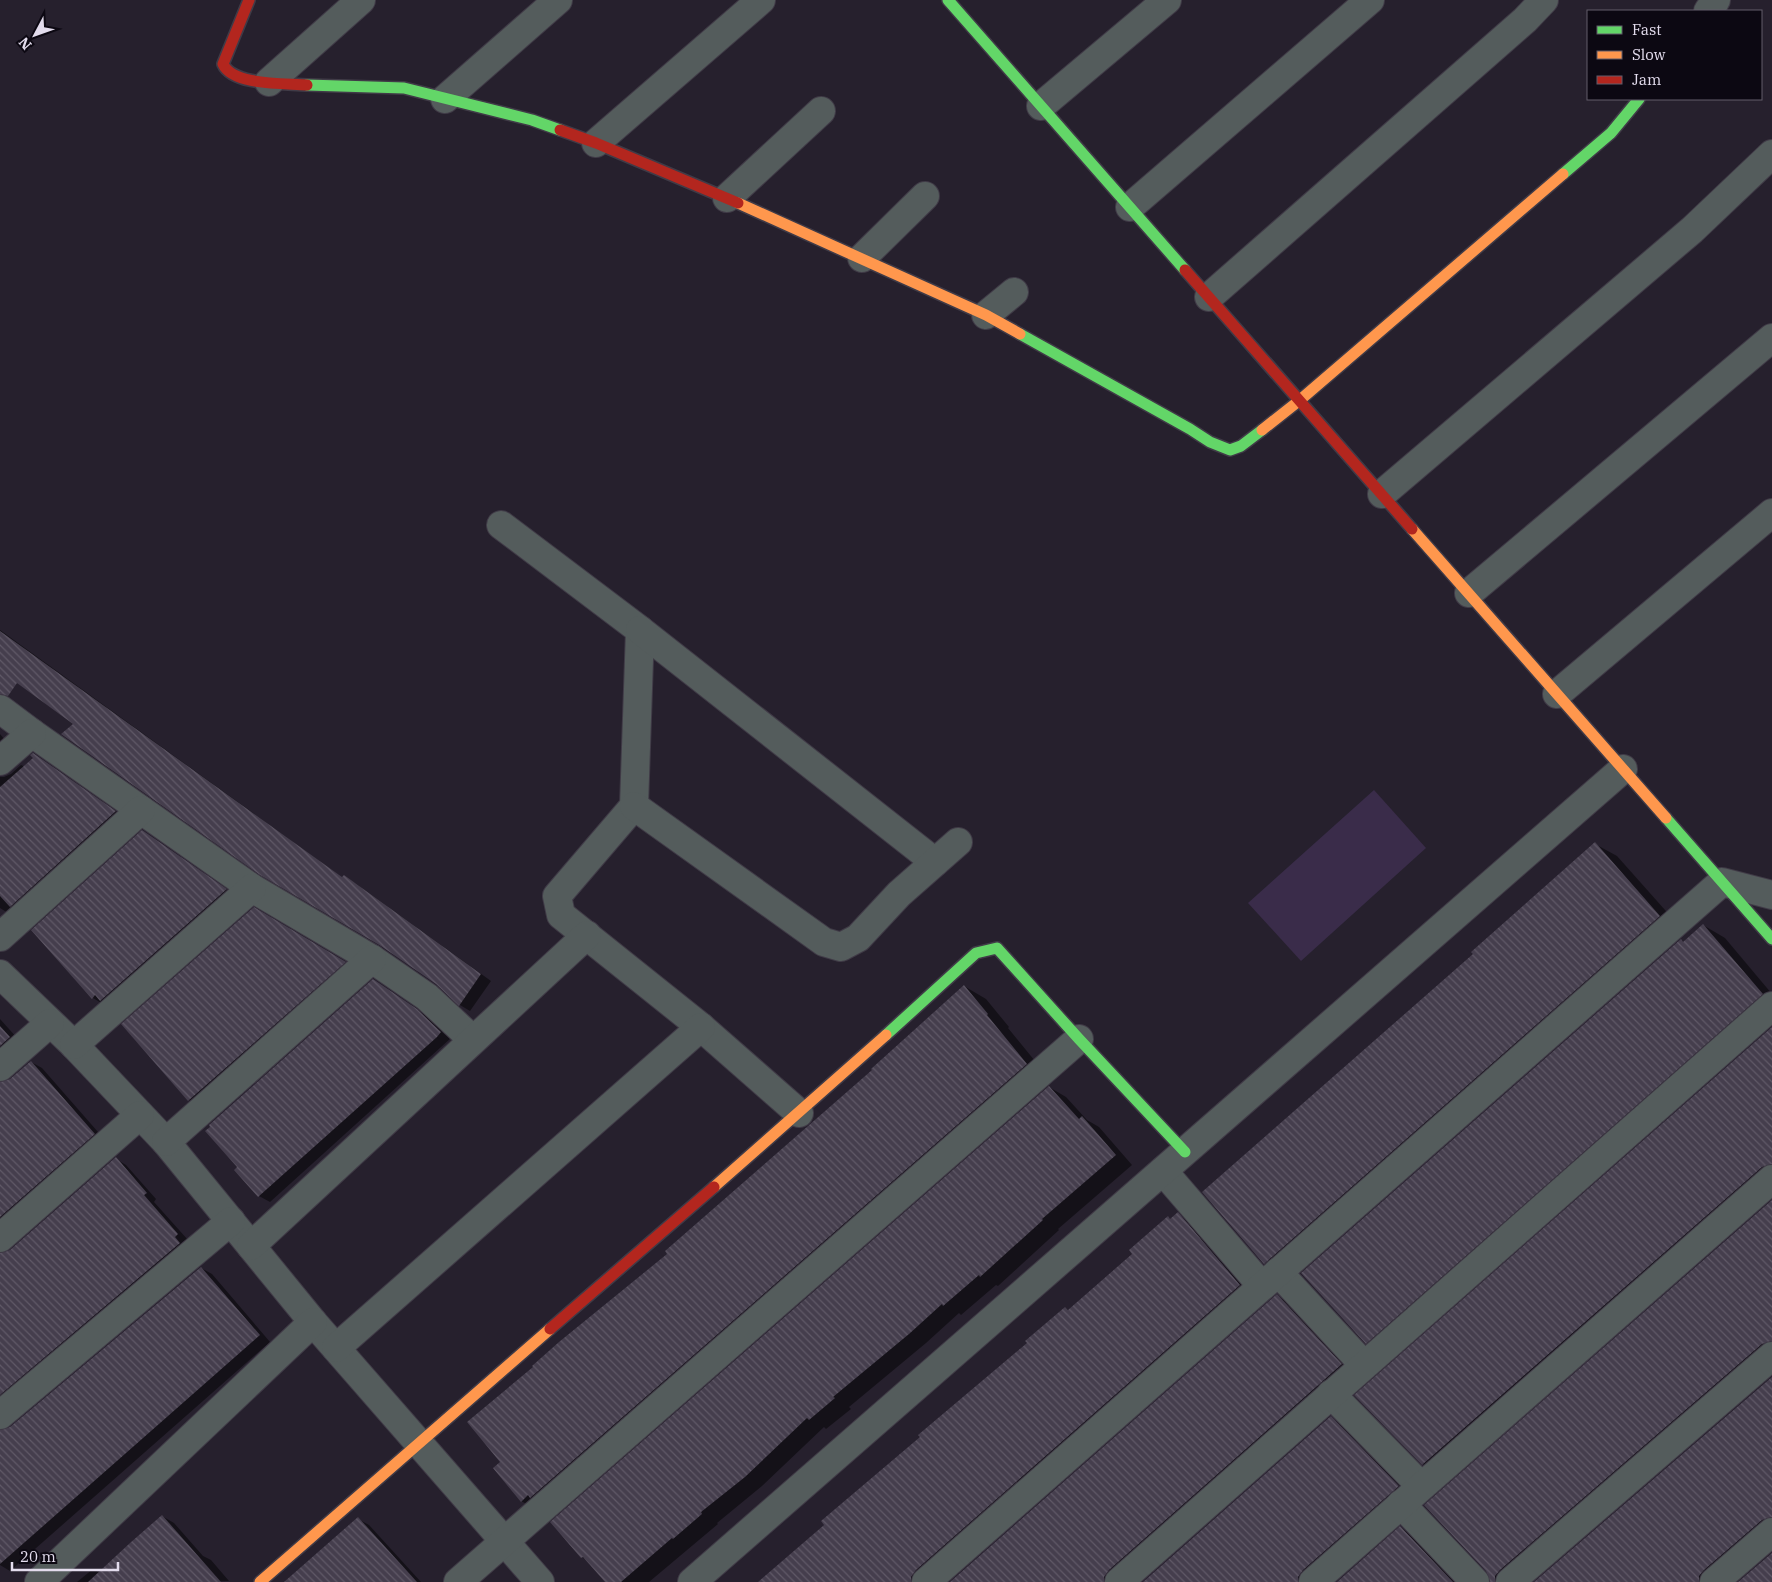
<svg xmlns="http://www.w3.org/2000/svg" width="1772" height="1582" viewBox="0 0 1772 1582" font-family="'IBM Plex Serif',serif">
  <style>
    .green { fill: #3a2c4a }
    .shadow { fill: #0007 }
    .building { fill: url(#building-back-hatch) }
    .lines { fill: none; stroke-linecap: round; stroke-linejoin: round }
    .street-casing { stroke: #403b47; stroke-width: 30 }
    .fast-casing { stroke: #403b47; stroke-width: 14 }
    .slow-casing { stroke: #403b47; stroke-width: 14 }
    .jam-casing { stroke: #403b47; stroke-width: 14 }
    .street { stroke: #545c5c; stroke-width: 28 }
    .fast { stroke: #63d668; stroke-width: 11 }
    .slow { stroke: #ff974d; stroke-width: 11 }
    .jam { stroke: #b3261e; stroke-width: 11 }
  </style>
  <defs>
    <pattern id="building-back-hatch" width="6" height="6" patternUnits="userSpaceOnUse" patternTransform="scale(1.25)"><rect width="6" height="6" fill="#453e4d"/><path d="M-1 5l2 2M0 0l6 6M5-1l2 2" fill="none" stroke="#605967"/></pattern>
  </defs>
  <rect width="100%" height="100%" fill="#26202d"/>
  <!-- green -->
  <path class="green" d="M1374,790L1426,848L1301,961L1248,903Z"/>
  <!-- shadow -->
  <g class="shadow">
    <path d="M0,630L343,878L355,883L491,981L470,1011L460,1005L437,983L0,670Z"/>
    <path d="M0,734L10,746L0,756Z"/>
    <path d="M37,757L126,818L8,913L0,908V777H4L11,774L21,765L25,767Z"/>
    <path d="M142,831L236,896L103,1004L93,998Z"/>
    <path d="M1595,844L1617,856L1681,928L1286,1276L1265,1263L1475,954Z"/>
    <path d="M254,909L355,968L200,1106L189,1100L123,1024Z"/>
    <path d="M1703,925L1725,938L1772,994L1388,1355L1366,1343L1684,943Z"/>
    <path d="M373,980L428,1017L451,1038L270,1202L259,1196L235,1170Z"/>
    <path d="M964,986L986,999L1009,1027L1008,1028L1048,1077L543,1513L521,1501L502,1462L669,1254L874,1070Z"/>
    <path d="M0,1019L18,1039L0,1061Z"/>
    <path d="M1772,1028V1178L1437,1472L1423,1464L1356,1395Z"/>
    <path d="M31,1062L42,1068L105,1140L0,1232V1083L11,1080Z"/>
    <path d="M1049,1087L1066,1097L1087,1120L1099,1127L1132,1165L1058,1229L1059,1230L998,1286L996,1285L961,1315L959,1313L926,1343L849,1407L851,1409L826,1429L824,1427L762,1486L717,1523L718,1524L649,1582H606L588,1561L582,1557Z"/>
    <path d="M116,1159L126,1165L156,1199L154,1202L188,1240L0,1410V1254L11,1251Z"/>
    <path d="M1772,1201V1355L1511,1582H1491L1492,1579Z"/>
    <path d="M1178,1214L1192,1222L1254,1293L927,1582H760L1029,1343L1065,1308L1069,1310L1134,1255L1168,1218L1172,1220Z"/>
    <path d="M201,1268L212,1274L270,1342L10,1571L0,1565V1431L11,1428Z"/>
    <path d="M1277,1296L1291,1304L1355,1373L1120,1582H952Z"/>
    <path d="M1772,1378V1531L1715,1582H1536Z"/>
    <path d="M1331,1418L1345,1426L1412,1494L1314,1582H1145Z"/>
    <path d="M162,1516L174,1523L203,1556L211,1560L229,1581L77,1582L93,1569L100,1573Z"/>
    <path d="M358,1519L369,1525L421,1582H285Z"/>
    <path d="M1401,1528L1415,1536L1459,1582H1339Z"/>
  </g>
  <!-- building -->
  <g class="building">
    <path d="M0,631L342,877L344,875L481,974L459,1006L436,984L381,946L260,875L61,734L73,724L17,683L8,696L0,694Z"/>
    <path d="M33,753L116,811L10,907L0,896V787L33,758L30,755Z"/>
    <path d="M142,830L227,889L100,1001L95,995L92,999L31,930Z"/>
    <path d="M1595,842L1660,916L1264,1264L1202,1192L1473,954L1471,952Z"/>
    <path d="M254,907L346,962L188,1101L121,1024Z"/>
    <path d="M1703,924L1763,994L1366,1344L1301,1273L1681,939L1683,942Z"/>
    <path d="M373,979L417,1009L441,1032L437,1037L258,1197L234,1170L237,1167L205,1131L210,1127L209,1125Z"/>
    <path d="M964,985L988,1014L987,1015L1027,1064L530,1498L528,1495L521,1502L493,1468L500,1462L467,1422L533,1367L532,1366L559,1342L667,1254L665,1251L872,1070L871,1069Z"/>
    <path d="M0,1026L10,1037L0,1046Z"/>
    <path d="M1772,1027V1164L1762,1167L1422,1465L1354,1395Z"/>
    <path d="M31,1061L95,1134L0,1217V1082L10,1079Z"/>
    <path d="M1049,1086L1079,1119L1082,1116L1116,1155L1042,1219L1043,1220L980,1277L979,1275L943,1306L942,1304L909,1334L833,1397L835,1398L809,1420L807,1418L745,1477L701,1512L702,1514L673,1539L672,1538L621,1582H605L583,1557L581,1558L550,1522Z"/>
    <path d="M116,1157L147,1193L144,1195L178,1234L175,1237L180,1243L0,1395V1253L10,1250Z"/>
    <path d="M1772,1200V1341L1762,1344L1500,1570L1495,1576V1582H1490L1486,1571L1424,1505Z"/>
    <path d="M1178,1212L1240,1285L916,1570L911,1577V1582H758L824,1525L821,1521L920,1437L918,1435L1027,1343L1025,1341L1065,1307L1068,1310L1132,1254L1129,1250L1168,1216L1170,1219Z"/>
    <path d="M201,1267L260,1335L0,1564V1430L10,1427Z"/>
    <path d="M1277,1294L1342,1364L1109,1570L1104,1577V1582H950Z"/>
    <path d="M1772,1377V1517L1762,1520L1704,1570L1699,1576V1582H1534Z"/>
    <path d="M1331,1416L1399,1486L1303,1570L1298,1577V1582H1143Z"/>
    <path d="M162,1515L221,1582H88L130,1543Z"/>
    <path d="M358,1517L417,1582H284Z"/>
    <path d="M1400,1526L1453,1582H1337Z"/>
    <path d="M1772,1553V1582H1738Z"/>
  </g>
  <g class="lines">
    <!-- street casing -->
    <g class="street-casing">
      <g id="street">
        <path d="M1708,11L1716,0"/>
        <path d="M269,82L361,0"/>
        <path d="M445,99L558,0"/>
        <path d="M1041,106L1167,0"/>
        <path d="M596,143L761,0"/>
        <path d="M727,198L821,111"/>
        <path d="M1130,207L1370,0"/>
        <path d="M862,258L925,196"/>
        <path d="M1209,297L1525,20L1544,0"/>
        <path d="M986,315L1014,292"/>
        <path d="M1382,494L1692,230L1772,154"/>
        <path d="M501,525L640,630L634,806L557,896L561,915L701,1027L799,1113"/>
        <path d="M1469,593L1772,338"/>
        <path d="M640,630L935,862"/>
        <path d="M1557,694L1772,513"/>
        <path d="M0,709L32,733L252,888L372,959L427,997L473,1040"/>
        <path d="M0,761L32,733"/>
        <path d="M634,806L824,942L841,947L858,938L899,894L958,842"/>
        <path d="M0,937L141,810"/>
        <path d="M0,974L74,1045L166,1142L313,1322L540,1582"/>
        <path d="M74,1045L252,888"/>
        <path d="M0,1067L50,1023"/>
        <path d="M166,1142L372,959"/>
        <path d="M1163,1171L1262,1286"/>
        <path d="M0,1238L140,1115"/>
        <path d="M251,1246L587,935"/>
        <path d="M1278,1272L1364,1365"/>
        <path d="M336,1348L701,1027"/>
        <path d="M1331,1394L1421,1486"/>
        <path d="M0,1415L231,1221"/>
        <path d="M1401,1504L1475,1582"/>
        <path d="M39,1582L313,1322"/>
        <path d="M458,1582L1079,1039"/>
        <path d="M692,1582L1623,769"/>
        <path d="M926,1582L1722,882L1772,895"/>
        <path d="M1119,1582L1772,1006"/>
        <path d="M1313,1582L1772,1179"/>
        <path d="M1510,1582L1772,1356"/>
        <path d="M1714,1582L1772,1532"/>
      </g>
    </g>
    <!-- fast casing -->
    <g class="fast-casing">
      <g id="fast">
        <path d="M948,0L1185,270"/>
        <path d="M307,85L404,88L532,120L560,130"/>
        <path d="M1563,174L1611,133L1639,99"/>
        <path d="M1020,334L1190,429L1210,442L1230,450L1241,446L1262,430"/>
        <path d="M1666,818L1772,939"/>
        <path d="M886,1035L976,953L997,948L1079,1039L1185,1152"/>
      </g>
    </g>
    <!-- slow casing -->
    <g class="slow-casing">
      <g id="slow">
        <path d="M738,203L986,315L1020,334"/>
        <path d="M1262,430L1300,400L1563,174"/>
        <path d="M1412,529L1666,818"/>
        <path d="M714,1187L886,1035"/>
        <path d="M260,1582L550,1329"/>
      </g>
    </g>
    <!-- jam casing -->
    <g class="jam-casing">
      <g id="jam">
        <path d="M249,0L223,64C233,86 285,83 307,85"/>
        <path d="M560,130L596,143L738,203"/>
        <path d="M1185,270L1412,529"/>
        <path d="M550,1329L714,1187"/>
      </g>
    </g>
    <!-- street -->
    <use href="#street" class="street"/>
    <!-- fast -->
    <use href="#fast" class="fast"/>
    <!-- slow -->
    <use href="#slow" class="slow"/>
    <!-- jam -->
    <use href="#jam" class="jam"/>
  </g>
  <!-- legend -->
  <rect x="1587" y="10" width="175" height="90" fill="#0c0812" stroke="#625d6a"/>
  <rect x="1597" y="26" width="25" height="8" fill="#63d668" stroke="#625d6a"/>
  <text x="1632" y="35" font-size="15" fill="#e3dced">Fast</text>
  <rect x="1597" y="51" width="25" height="8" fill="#ff974d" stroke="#625d6a"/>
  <text x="1632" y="60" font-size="15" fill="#e3dced">Slow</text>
  <rect x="1597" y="76" width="25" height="8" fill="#b3261e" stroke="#625d6a"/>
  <text x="1632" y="85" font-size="15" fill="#e3dced">Jam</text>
  <!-- north arrow -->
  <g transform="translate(35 35) rotate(229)" stroke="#0c0812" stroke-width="4" paint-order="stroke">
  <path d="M0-4L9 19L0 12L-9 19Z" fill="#e3dced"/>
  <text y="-8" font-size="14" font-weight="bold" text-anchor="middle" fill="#e3dced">N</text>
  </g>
  <!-- scale -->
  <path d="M12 1562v8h106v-8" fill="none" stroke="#e3dced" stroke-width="2.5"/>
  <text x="20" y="1562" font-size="15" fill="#e3dced" stroke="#0c0812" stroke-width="4" paint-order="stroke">20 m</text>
</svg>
